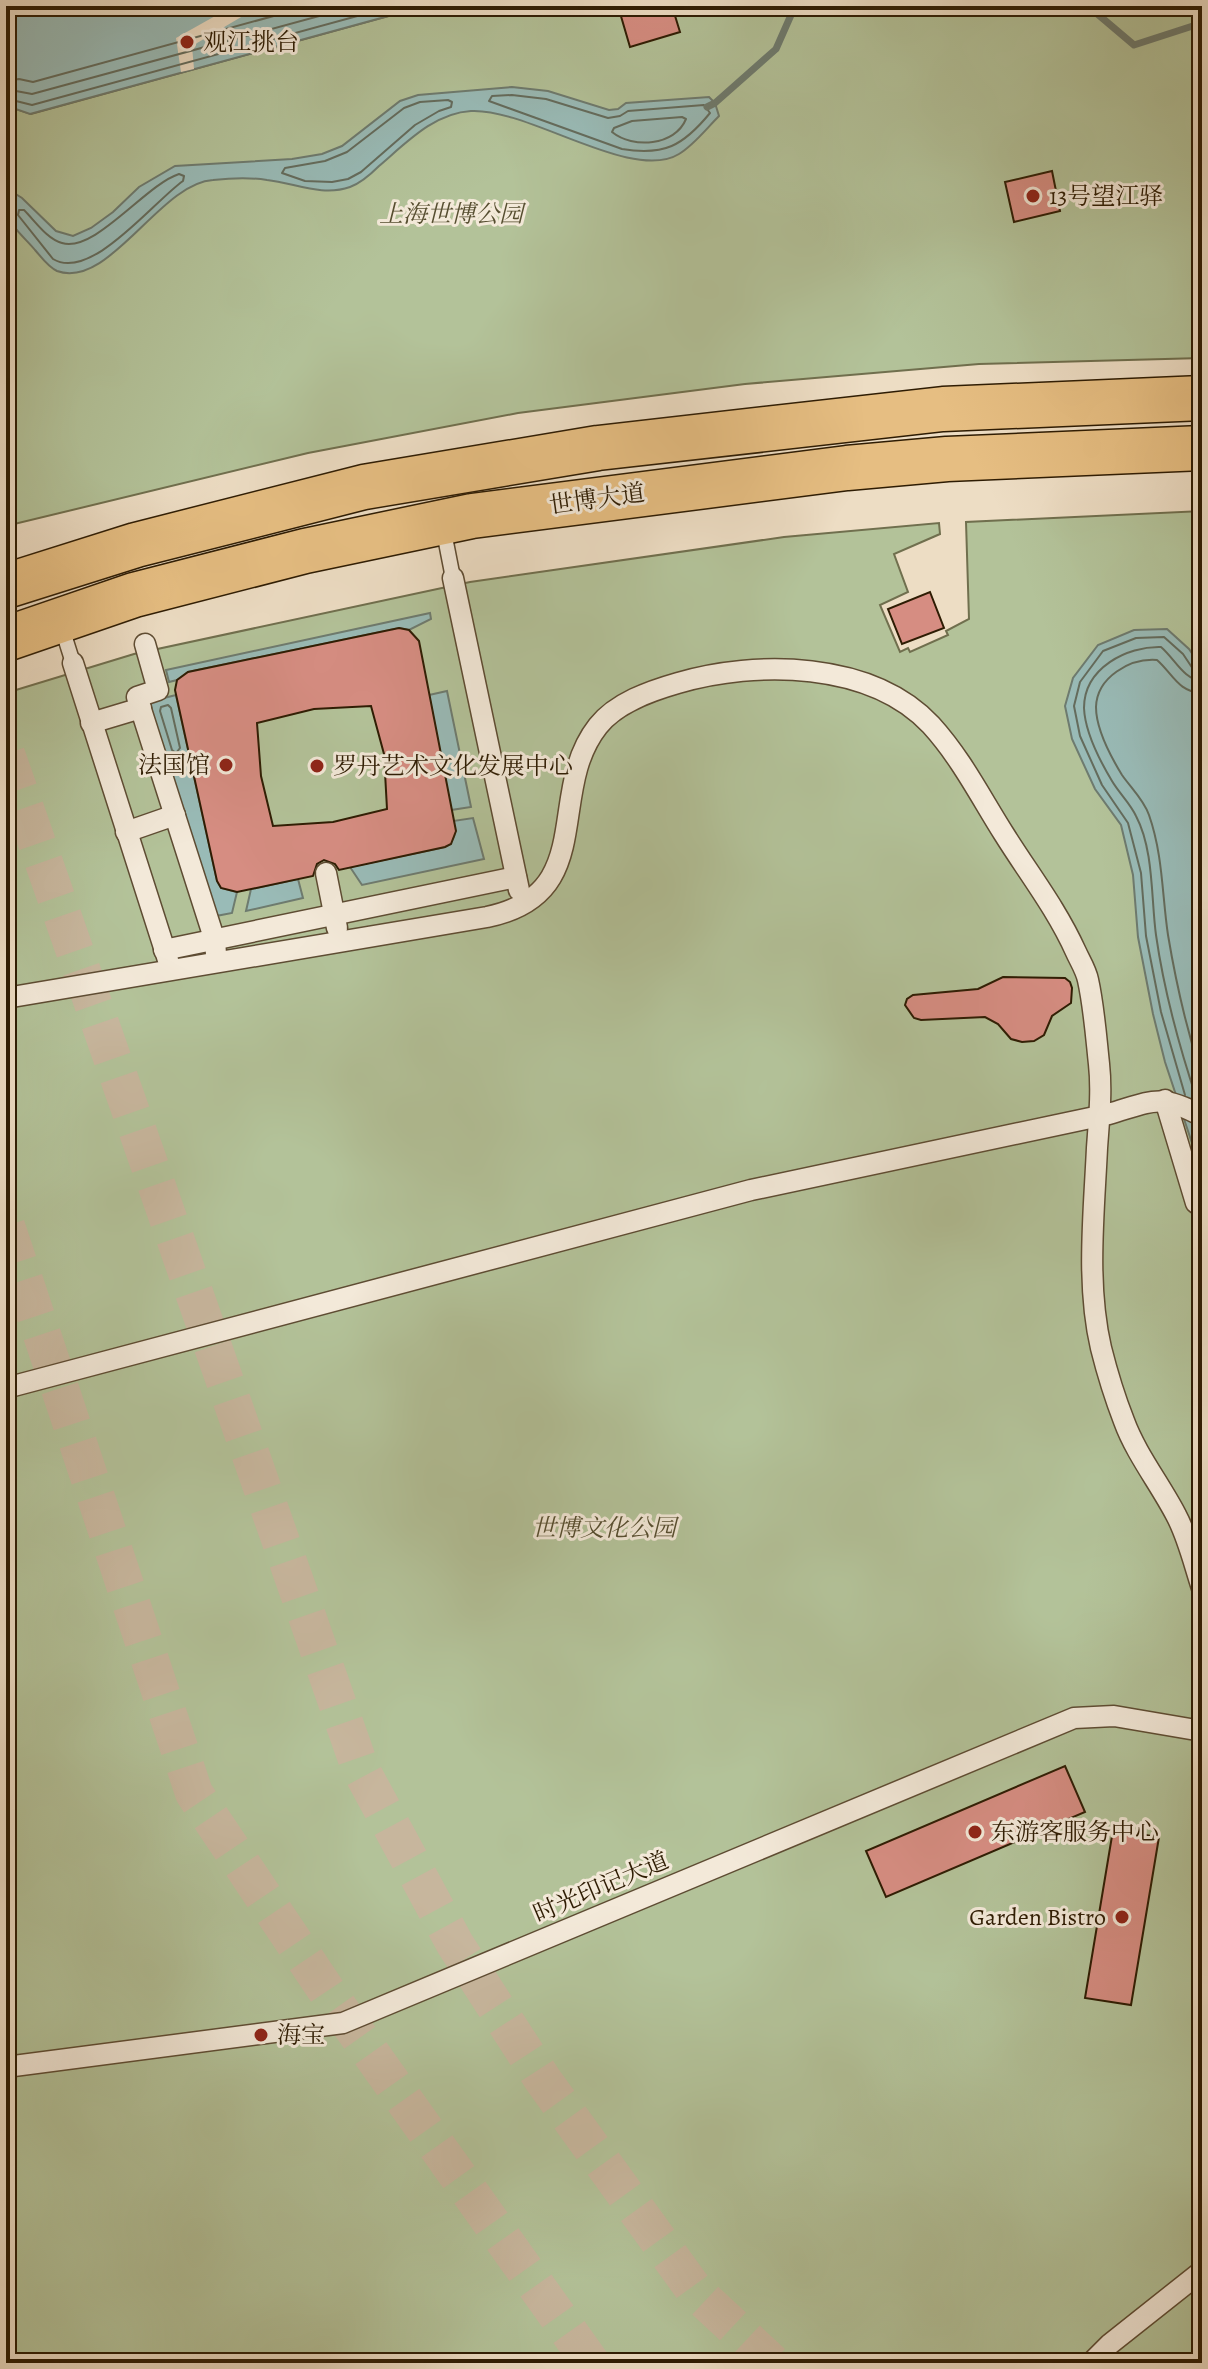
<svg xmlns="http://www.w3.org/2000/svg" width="1208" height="2369" viewBox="0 0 1208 2369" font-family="Alegreya,'Noto Serif SC',serif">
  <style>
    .green { fill: #b3c299; stroke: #706f4e; stroke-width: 2 }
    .water { fill: #99bbb7; stroke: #6e7b6f; stroke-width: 2 }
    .pier { fill: #edddc4 }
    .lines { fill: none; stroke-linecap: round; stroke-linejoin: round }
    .shore { stroke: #646c5d; stroke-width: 2 }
    .stream { stroke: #6e7b6f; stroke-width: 7 }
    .building { fill: #d68d82; stroke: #2e1c03; stroke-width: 2; fill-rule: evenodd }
    .secondary-tunnel { stroke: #c7b69d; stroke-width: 38; stroke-dasharray: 38 19; stroke-linecap: butt }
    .service-casing { stroke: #5e4c33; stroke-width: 17 }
    .pedestrian-casing { stroke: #5e4c33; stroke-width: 23 }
    .primary-casing { stroke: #2e1c03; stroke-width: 47 }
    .service { stroke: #f3e9d9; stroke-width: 14 }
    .pedestrian { stroke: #f3e9d9; stroke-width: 20 }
    .primary { stroke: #e6be82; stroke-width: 44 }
    .poi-dot { fill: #8f2418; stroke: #f3e9d9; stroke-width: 3 }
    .labels { text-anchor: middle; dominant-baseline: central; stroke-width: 6; stroke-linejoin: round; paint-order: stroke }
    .poi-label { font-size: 24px; fill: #2e1c03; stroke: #f3e9d9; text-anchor: start }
    .park-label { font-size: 24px; font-style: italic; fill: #564e30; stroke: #f3e9d9 }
    .street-label { font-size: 24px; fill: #2e1c03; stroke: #f3e9d9 }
  </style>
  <rect width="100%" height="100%" fill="#edddc4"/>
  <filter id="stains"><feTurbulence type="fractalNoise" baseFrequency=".0025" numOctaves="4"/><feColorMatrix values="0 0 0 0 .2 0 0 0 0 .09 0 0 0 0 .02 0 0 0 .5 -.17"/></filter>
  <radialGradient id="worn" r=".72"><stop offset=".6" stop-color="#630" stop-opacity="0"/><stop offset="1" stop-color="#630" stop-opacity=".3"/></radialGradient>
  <!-- green -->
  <g class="green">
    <path d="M425,6H1202V358L979,364L745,384L518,413L308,453L6,526V116L16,109L31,114Z"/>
    <path d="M1202,511V2363H6V693L134,654L470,582L784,537L939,523L940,534L894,554L908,592L880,605L900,652L908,648L910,652L948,635L946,631L969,619L966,522Z"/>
  </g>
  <!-- water -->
  <g class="water">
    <path d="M6,6H425L30,114L16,109L6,116Z"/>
    <path d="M512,87L548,91L609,110L618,109L626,103L709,97L715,103L719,116C707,128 694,145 679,154C632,183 529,108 471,111C434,113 406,143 379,166C371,174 361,183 350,187C322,197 295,183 267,180C249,177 231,178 213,180C160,183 109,290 57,271C48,267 42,258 35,250C27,240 9,225 6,212C4,205 6,195 6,188L22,198L56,231L73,236L91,228L113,212L139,187L175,166L292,159L322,154L342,146L400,101L418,95Z"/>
    <path d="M430,613L431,619L409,630L399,628L188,672L177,680L169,682L166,670Z"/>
    <path d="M1167,629L1189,649L1202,668V1173L1165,1062L1153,1014L1138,937L1133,875L1121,825L1095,789L1072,739L1065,706L1073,678L1098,645L1134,630Z"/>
    <path d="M447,691L471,807L451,810L429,695Z"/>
    <path d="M176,695L217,881L221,888L237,892L232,913L216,916L148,702Z"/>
    <path d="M473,818L484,859L362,885L350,867L445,847C456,840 456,832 453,821Z"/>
    <path d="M298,879L303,898L246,911L251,889Z"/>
  </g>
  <!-- pier -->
  <path class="pier" d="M233,6H260L192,46L194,69L181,72L176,38Z"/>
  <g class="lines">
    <!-- shore -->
    <g class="shore">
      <path d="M6,81L19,79L33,82L310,6"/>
      <path d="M6,94L16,91L32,94L356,6"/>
      <path d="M512,95L546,99L608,118L620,116L628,111L704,105L710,113C683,146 664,156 622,149L489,101L492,96Z"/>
      <path d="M448,100L452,102L451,107L439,111L415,125L361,172L348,179L332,182L305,181L282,173L285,168L325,161L347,152L404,108L420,102Z"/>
      <path d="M6,106L16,101L32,105L394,6"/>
      <path d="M682,117L686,119C675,146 633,149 612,132L614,128L632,121Z"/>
      <path d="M179,174L184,176L183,181C153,202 91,282 53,259L18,215L19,210H24C35,221 47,239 62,243C95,253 145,185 179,174Z"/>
      <path d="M1202,693C1178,692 1173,674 1157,660C1130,658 1097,677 1096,707C1096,728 1111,757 1122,775C1131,788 1144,800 1149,815C1163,855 1162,895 1168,935C1176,983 1187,1031 1202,1077"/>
      <path d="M168,705L171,708L180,748L176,753L172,750L160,711L161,707Z"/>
      <path d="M1185,1095L1161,1012L1146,936L1141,873L1128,823L1102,785L1080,736L1074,706L1080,682L1103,651L1136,638L1164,637L1183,654L1193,669L1202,671"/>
      <path d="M1197,1100C1179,1046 1164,991 1156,935C1151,899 1154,850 1136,816C1130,803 1119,793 1112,781C1100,761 1085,732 1084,708C1084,668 1127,646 1161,647C1175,659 1184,680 1202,681"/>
    </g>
    <!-- stream -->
    <g class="stream">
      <path d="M1088,6L1134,45L1202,23"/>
      <path d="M707,107L715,103L776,49L795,6"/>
    </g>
  </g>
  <!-- building -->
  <g class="building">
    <path d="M618,6H672L680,32L630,47Z"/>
    <path d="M1052,171L1060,211L1014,222L1005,182Z"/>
    <path d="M930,592L944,628L902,644L888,609Z"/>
    <path d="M399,628L409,630L419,641L456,831L451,844L445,847L339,870L335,864L324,860L317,864L313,876L237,892L221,888L217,881L175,690L177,680L188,672ZM371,706L384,754L387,809L333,822L273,826L261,776L257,723L314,709Z"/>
    <path d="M1003,977L1065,978L1070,982L1072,988L1071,1003L1052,1016L1044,1035L1034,1041L1022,1042L1011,1039L998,1024L985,1017L921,1020L914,1018L905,1005L907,999L913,995L978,989Z"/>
    <path d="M1065,1766L1085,1812L886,1897L866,1851Z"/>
    <path d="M1113,1830L1159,1837L1131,2005L1085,1998Z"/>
  </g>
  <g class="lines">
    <!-- secondary-tunnel -->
    <g class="secondary-tunnel">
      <path d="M6,754L360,1768L455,1944L543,2080L695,2291L772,2363"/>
      <path d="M6,1226L194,1793L328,1993L591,2363"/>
    </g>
    <!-- service casing -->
    <g class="service-casing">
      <g id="service">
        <path d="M443,527L453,578"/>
        <path d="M61,625L73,663"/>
      </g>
    </g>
    <!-- pedestrian casing -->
    <g class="pedestrian-casing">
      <g id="pedestrian">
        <path d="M453,578L519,890"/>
        <path d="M145,644L158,690L137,697L215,941L216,954"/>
        <path d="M73,663L168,960"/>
        <path d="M91,723L141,708"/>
        <path d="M126,832L175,815"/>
        <path d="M326,873L337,928"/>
        <path d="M164,950L516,877"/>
        <path d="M6,998L487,917C599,894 545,793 598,726C616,703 650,691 678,683C756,660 871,661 931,725C961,758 980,796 1004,834C1029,874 1056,908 1076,952C1080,961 1086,970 1088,980C1094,1007 1096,1036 1099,1064C1102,1091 1099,1120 1097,1148C1094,1213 1086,1284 1101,1348C1107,1372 1115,1398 1124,1421C1136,1454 1160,1484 1176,1515C1188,1537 1194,1564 1202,1588"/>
        <path d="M1165,1100L1196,1203"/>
        <path d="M6,1388L751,1190L1109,1114C1153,1101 1159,1093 1202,1116"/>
        <path d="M6,2067L343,2023L1074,1718L1114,1716L1202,1731"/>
        <path d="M1091,2363L1110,2344L1202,2271"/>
      </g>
    </g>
    <!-- primary casing -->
    <g class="primary-casing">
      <g id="primary">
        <path d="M6,586L136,545L364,487L598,448L943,409L1202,398"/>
        <path d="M6,639L134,595L305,551L472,516L847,468L947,459L1202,448"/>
      </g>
    </g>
    <!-- service -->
    <use href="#service" class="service"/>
    <!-- pedestrian -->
    <use href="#pedestrian" class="pedestrian"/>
    <!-- primary -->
    <use href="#primary" class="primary"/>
  </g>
  <!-- markers -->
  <g class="poi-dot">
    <circle cx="187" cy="42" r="8"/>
    <circle cx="1033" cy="196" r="8"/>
    <circle cx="226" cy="765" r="8"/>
    <circle cx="317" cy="766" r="8"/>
    <circle cx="975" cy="1832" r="8"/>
    <circle cx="1122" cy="1917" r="8"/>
    <circle cx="261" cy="2035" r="8"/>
  </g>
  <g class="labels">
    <!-- poi labels -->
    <g class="poi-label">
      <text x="203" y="42">观江挑台</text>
      <text x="1049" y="196">13号望江驿</text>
      <text x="210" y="765" text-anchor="end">法国馆</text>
      <text x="333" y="766">罗丹艺术文化发展中心</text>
      <text x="991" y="1832">东游客服务中心</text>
      <text x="1106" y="1917" text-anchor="end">Garden Bistro</text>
      <text x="277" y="2035">海宝</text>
    </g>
    <!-- park labels -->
    <g class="park-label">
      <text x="451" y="214">上海世博公园</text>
      <text x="604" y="1528">世博文化公园</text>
    </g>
    <!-- street labels -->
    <g class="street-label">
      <text transform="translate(597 499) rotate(-8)">世博大道</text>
      <text transform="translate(601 1887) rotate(-23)">时光印记大道</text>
    </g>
  </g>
  <!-- margin -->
  <rect width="1208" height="2369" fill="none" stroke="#edddc4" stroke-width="32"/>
  <rect x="8" y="8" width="1192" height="2353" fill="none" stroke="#2e1c03" stroke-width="4"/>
  <rect x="16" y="16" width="1176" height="2337" fill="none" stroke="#2e1c03" stroke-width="2"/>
  <rect width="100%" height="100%" filter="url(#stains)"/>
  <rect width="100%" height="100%" fill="url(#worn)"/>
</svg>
